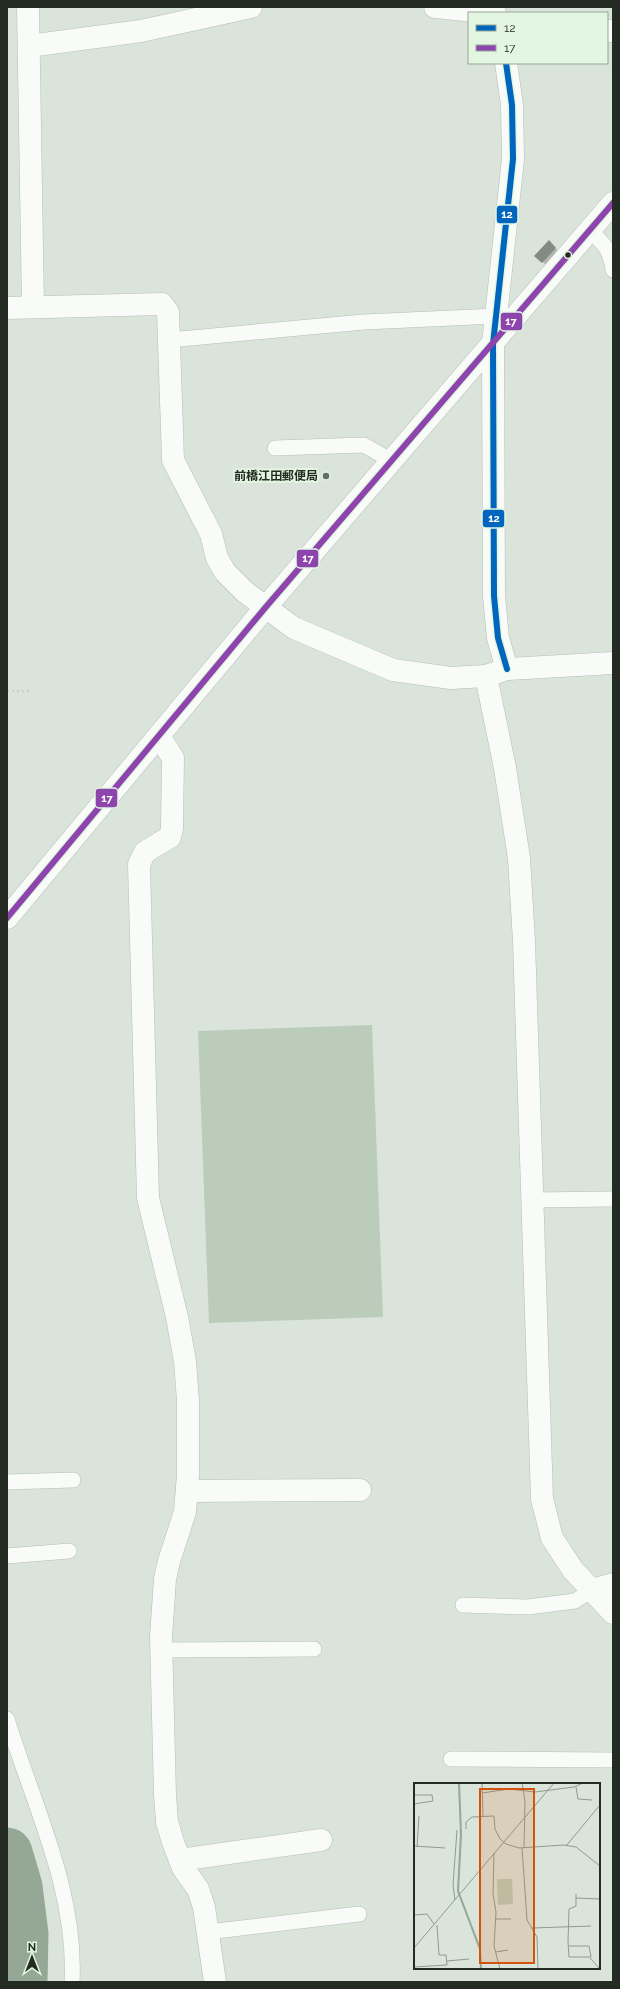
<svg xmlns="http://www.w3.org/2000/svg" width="620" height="1989" viewBox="0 0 620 1989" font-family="Raleway,'Noto Sans JP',sans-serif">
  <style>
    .green { fill: #bbccba }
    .shadow { fill: #0003 }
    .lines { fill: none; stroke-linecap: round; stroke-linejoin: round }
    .river { stroke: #95a895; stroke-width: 51 }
    .building { fill: #838a83 }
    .service-casing { stroke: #b6beb6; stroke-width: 16 }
    .minor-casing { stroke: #b6beb6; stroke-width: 23 }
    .primary-casing { stroke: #b6beb6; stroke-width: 23 }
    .path { stroke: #cdd0cd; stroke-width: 2.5; stroke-dasharray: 2 3; stroke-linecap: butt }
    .service { stroke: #f9fbf9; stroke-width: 15 }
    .minor { stroke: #f9fbf9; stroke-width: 22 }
    .primary { stroke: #f9fbf9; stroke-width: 22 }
    .bus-1-casing { stroke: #e3f6e2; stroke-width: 9 }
    .bus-2-casing { stroke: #e3f6e2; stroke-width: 9 }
    .bus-1 { stroke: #0065bd; stroke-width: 6 }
    .bus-2 { stroke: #8e44ad; stroke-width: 6 }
    .bus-dot { fill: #242b23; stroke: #e3f6e2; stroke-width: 1.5 }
    .poi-dot { fill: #646c63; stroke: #e3f6e2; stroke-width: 1.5 }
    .labels { text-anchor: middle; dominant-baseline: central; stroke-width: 4; stroke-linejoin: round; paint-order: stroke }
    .poi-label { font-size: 12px; font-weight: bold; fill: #242b23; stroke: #e3f6e2; text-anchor: end }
    .inset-river { fill: none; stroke: #95a895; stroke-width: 2 }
    .inset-road { fill: none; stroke: #919a91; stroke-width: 1 }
    .view { fill: #d4540e; fill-opacity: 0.15; stroke: #d4540e; stroke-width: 2 }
    .inset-edge { fill: none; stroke: #242b23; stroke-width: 2 }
    .line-badge { stroke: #e3f6e2; stroke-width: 1.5 }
    .badge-label { font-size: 11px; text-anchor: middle; font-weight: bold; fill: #fff }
  </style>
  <rect width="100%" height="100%" fill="#dae4da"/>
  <!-- green -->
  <path class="green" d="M372,1025L383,1317L209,1323L198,1031Z"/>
  <!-- shadow -->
  <path class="shadow" d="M549,242L562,255L549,268L536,255Z"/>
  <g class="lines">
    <!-- river -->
    <path class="river" d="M7,1853L17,1887L23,1934L22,1982"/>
  </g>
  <!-- building -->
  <path class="building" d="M549,240L556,248L542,263L534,256Z"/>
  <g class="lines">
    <!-- service casing -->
    <g class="service-casing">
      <g id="service">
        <path d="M590,231C605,244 610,250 613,270"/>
        <path d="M169,340L364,322L496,316"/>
        <path d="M275,448L364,445L392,461"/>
        <path d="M532,1200L613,1199"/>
        <path d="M7,1482L73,1480"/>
        <path d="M7,1556L69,1551"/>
        <path d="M463,1605L528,1607L575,1601L592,1590"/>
        <path d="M162,1650L314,1649"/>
        <path d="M7,1719C33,1804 77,1891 72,1982"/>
        <path d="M451,1759L613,1760"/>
        <path d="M208,1932L359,1914"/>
      </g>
    </g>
    <!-- minor casing -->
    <g class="minor-casing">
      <g id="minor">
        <path d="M28,7L33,307"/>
        <path d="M435,7L495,13"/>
        <path d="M607,31H613"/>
        <path d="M29,46L141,31L251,7"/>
        <path d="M506,63L512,105L513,159L493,344L494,596L498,638L507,669"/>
        <path d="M7,308L162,304L168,312L173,460L211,534L217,558L225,572L245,592L294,628L393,670L451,678L486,676L507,669L613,663"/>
        <path d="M486,676L505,768L519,858L524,941L542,1499L552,1538L573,1570L613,1613"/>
        <path d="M159,736L173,758L172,828L170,837L145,852L139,864L148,1198L177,1317L185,1361L188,1401V1475L185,1512L169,1561L165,1579L161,1637L165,1795L167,1822L173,1842L183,1868L198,1889L204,1907L215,1982"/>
        <path d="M187,1491L360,1490"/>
        <path d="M592,1590L613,1584"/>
        <path d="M180,1860L321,1840"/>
      </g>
    </g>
    <!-- primary casing -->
    <g class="primary-casing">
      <path id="primary" d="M7,918L265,608L613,203"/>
    </g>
    <!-- path -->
    <path class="path" d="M7,691H30"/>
    <!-- service -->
    <use href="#service" class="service"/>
    <!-- minor -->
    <use href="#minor" class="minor"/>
    <!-- primary -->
    <use href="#primary" class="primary"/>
    <!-- bus-1 casing -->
    <g class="bus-1-casing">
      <path id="bus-1" d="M506,63L512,105L513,159L493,344L494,596L498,638L507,669"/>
    </g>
    <!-- bus-2 casing -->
    <g class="bus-2-casing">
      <path id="bus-2" d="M7,918L265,608L613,203"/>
    </g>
    <!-- bus-1 -->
    <use href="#bus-1" class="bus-1"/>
    <!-- bus-2 -->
    <use href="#bus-2" class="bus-2"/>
  </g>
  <!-- markers -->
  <circle class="bus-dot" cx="568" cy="255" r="3.5"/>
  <circle class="poi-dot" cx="326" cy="476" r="4"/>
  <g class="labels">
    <!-- poi labels -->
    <g class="poi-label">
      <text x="318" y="476">前橋江田郵便局</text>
    </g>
  </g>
  <!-- overview -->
  <g transform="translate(414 1783)">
    <rect width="186" height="186" fill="#dae4da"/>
    <path d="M83,96H98L99,121L84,122Z" fill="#bbccba"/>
    <path class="inset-river" d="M45,0L47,51L44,108L66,166L67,186"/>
    <path class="inset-road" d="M68,0L69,33M108,0L111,18L110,65M162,4L164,16L178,17M68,10L95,6L121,9L160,4L169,0M0,12H18L19,18L0,21M52,46V39L58,34L80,33L81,46L86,56L92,61L105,65L150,62L162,64L186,83M0,63L31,65M152,63L186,22M3,64L5,33M108,65L113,137L123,154L124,186M80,70L79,111L82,129L80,163L86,186M162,115L186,116M41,117L39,102L43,47M0,132L13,131L20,141M82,136H97M118,145L177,143M155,163H175L177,174H155L154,159L155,126L162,123V111M0,165L140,0M82,169L94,167M176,175L186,186M33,178L55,176M0,184L33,182L32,172H25L23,142"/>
    <path class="view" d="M66,6H120V180H66Z"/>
    <rect width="186" height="186" class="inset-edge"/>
  </g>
  <g class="line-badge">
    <rect x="496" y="205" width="22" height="19" rx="4" fill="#0065bd"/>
    <rect x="500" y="312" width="23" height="19" rx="4" fill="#8e44ad"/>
    <rect x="482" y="509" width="23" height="19" rx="4" fill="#0065bd"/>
    <rect x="296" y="549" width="23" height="19" rx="4" fill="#8e44ad"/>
    <rect x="95" y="788" width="23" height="20" rx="4" fill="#8e44ad"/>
  </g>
  <g class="badge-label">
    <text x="507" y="218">12</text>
    <text x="511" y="325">17</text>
    <text x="494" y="522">12</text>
    <text x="308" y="562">17</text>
    <text x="107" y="802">17</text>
  </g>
  <!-- border -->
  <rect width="620" height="1989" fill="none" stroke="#242b23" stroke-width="16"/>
  <!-- legend -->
  <rect x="468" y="12" width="140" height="52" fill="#e3f6e2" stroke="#97a596"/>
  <rect x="476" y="25" width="20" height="6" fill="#0065bd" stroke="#97a596"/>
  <text x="504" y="32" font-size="12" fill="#242b23">12</text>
  <rect x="476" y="45" width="20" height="6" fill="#8e44ad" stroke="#97a596"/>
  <text x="504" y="52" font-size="12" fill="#242b23">17</text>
  <!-- north arrow -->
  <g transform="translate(32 1957)" stroke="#e3f6e2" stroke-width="3" paint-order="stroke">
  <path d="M0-3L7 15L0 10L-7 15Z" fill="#242b23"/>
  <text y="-6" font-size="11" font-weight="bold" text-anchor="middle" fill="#242b23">N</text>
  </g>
</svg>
